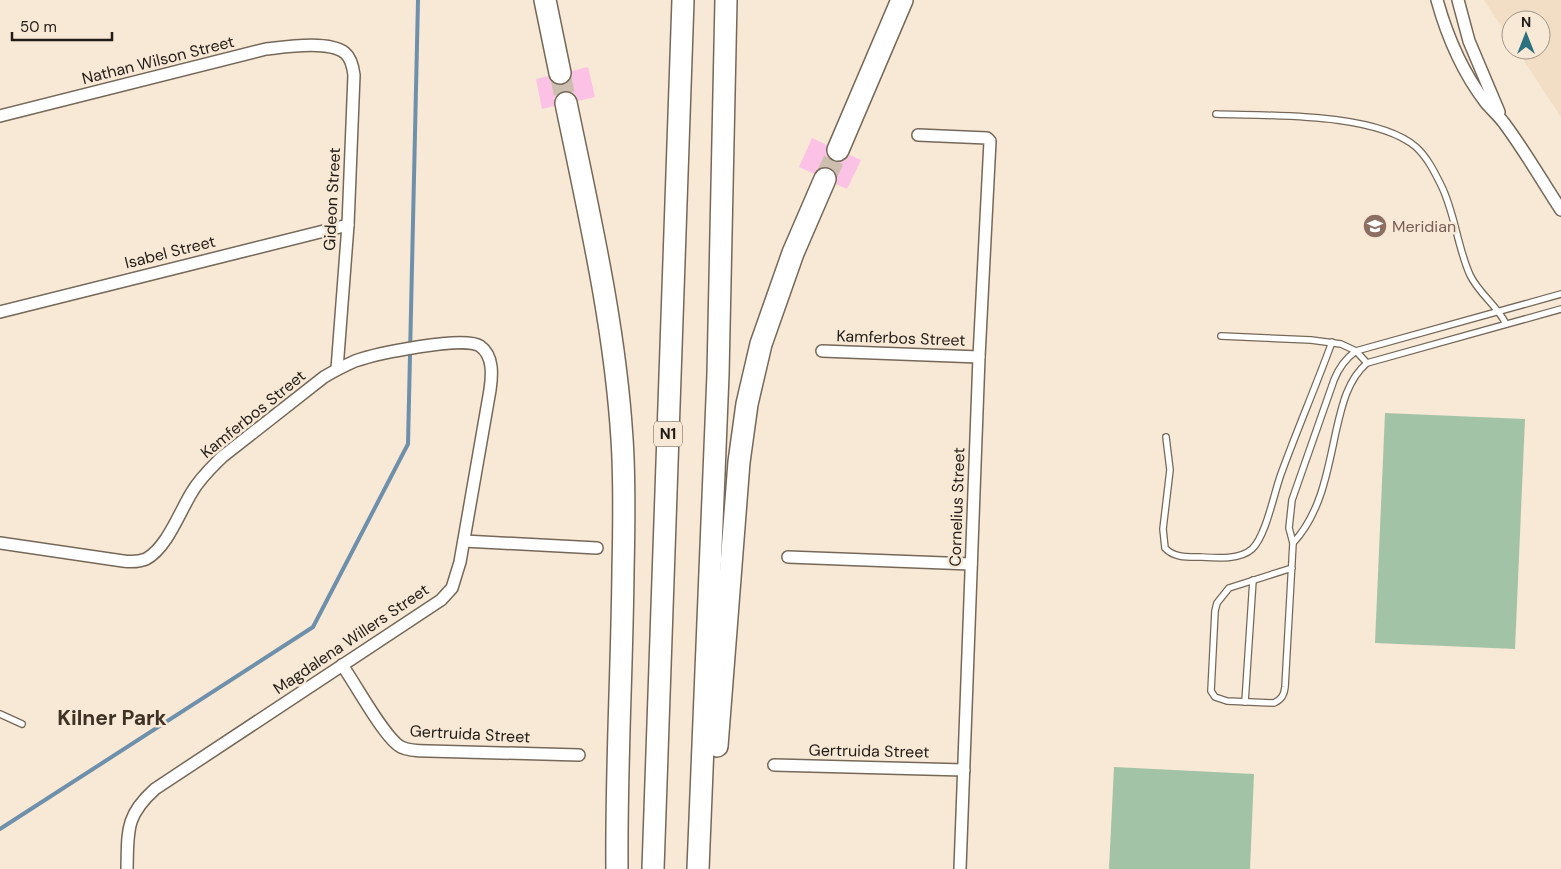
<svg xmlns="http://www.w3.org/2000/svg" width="1561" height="869" viewBox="0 0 1561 869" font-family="'DM Sans',sans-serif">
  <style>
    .built { fill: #f2ddc5 }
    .green { fill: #a3c3a7 }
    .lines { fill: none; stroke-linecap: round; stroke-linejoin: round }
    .stream { stroke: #6e90ab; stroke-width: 4 }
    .building { fill: #fcc2e5 }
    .motorway-tunnel { stroke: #cdbfb0; stroke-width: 21; stroke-dasharray: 21 11; stroke-linecap: butt }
    .service-casing { stroke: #756858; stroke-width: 8 }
    .minor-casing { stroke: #756858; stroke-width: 14 }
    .motorway-casing { stroke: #756858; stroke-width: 24 }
    .service { stroke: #fff; stroke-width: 5.5 }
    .minor { stroke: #fff; stroke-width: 11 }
    .motorway { stroke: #fff; stroke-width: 21 }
    .labels { text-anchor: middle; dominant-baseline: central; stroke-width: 5; stroke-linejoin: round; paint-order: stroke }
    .shield { fill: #f8e8d6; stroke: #625950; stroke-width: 1 }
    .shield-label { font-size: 15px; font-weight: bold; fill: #211c16 }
    .street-label { font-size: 16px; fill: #211c16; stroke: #f8e8d6 }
    .education-label { font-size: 16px; fill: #785e54; stroke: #f8e8d6; text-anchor: start }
    .district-label { font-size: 21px; font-weight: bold; fill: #3e3224; stroke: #f8e8d6 }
  </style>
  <rect width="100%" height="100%" fill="#f8e8d6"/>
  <!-- built -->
  <path class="built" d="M1484,0H1561V117L1517,50H1541V20H1511V41Z"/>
  <!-- green -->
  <g class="green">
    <path d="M1385,413L1525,419L1515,649L1375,643Z"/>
    <path d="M1114,767L1254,774L1250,869H1109Z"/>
  </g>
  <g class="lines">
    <!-- stream -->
    <path class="stream" d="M0,829L313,627L408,444L418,0"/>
  </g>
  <!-- building -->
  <g class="building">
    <path d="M588,67L595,97L578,101L576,95L570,91H563L557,94L554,99V106L542,109L536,79L548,76L550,81L556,85H563L568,83L572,77V71Z"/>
    <path d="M812,138L827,145L826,152L828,157L833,161L840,162L846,160L850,155L861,160L847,189L836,184L837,177L835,172L830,168L823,167L817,169L814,174L799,167Z"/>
  </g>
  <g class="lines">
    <!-- motorway-tunnel -->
    <g class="motorway-tunnel">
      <path d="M560,73L566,103"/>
      <path d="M825,179L838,150"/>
    </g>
    <!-- service casing -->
    <g class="service-casing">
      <g id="service">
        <path d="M1216,114C1268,116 1375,112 1416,147C1427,157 1434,171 1441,185C1455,213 1457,246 1470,275C1479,294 1497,305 1506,324"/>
        <path d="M1221,336L1311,340L1341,344L1356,351L1367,363"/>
        <path d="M1166,437L1170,470L1163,529L1165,548C1174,558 1188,557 1200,557C1216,558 1240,560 1252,549C1266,536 1274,493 1281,474C1297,430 1316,386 1332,342"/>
        <path d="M1293,543C1320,514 1327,474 1335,436C1341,410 1346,381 1367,363L1561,309"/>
        <path d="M1292,568L1229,588L1217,603L1215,611L1211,691L1215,697L1227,701L1274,703C1282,699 1284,695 1285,687L1293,543L1289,528L1292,500L1334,380C1339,367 1345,359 1356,351L1561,294"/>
        <path d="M1245,702L1253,580"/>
        <path d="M0,714L22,724"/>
      </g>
    </g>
    <!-- minor casing -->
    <g class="minor-casing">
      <g id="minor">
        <path d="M1437,0C1447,36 1463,73 1486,103C1492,110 1499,116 1504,123C1525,151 1542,181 1561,210"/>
        <path d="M1458,0L1469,41L1499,112"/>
        <path d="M0,116L266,49C285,47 329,40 345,53C351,58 353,67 354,75L348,225L337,369"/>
        <path d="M918,135L987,138L990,141L979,357L960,869"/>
        <path d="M0,312L348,225"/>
        <path d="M822,351L979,357"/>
        <path d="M464,541L597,548"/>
        <path d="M0,543L123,561C131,562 139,562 146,559C167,548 180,511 192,492C200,478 211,468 222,457L324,377C334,371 344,366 355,361C375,354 464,335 480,346C494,356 492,376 490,390L460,562L452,588L441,600L155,789C125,816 128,831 127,869"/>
        <path d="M788,557L971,564"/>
        <path d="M342,665C355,683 385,739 401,747C409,751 420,751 428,751L579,755"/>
        <path d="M774,765L964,770"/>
      </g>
    </g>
    <!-- motorway casing -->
    <g class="motorway-casing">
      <g id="motorway">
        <path d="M545,0L560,73"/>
        <path d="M566,103C589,214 615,326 622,439C625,483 624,527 623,571C622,670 616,770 617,869"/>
        <path d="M838,150L902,0"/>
        <path d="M717,746L739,462L747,404L761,344L793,253L825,179"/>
        <path d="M653,869L683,0"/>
        <path d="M698,869L718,374L726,0"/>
      </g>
    </g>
    <!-- service -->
    <use href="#service" class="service"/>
    <!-- minor -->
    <use href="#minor" class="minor"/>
    <!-- motorway -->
    <use href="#motorway" class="motorway"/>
  </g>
  <!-- icons -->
  <defs>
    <g id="school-disc" transform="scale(1.25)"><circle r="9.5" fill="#8d6e63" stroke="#f8e8d6"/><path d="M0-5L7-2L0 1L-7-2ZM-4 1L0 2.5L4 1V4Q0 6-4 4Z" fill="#fff"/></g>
  </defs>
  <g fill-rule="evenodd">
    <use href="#school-disc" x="1375" y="226"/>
  </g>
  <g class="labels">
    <!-- shield labels -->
    <rect class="shield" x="654" y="421.5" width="28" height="25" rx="4"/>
    <g class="shield-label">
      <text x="668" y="434">N1</text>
    </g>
    <!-- street labels -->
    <g class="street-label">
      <text transform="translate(158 60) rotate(-14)">Nathan Wilson Street</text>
      <text transform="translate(332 199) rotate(-87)">Gideon Street</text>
      <text transform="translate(170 252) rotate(-14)">Isabel Street</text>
      <text transform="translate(901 338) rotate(2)">Kamferbos Street</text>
      <text transform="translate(253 414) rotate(-39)">Kamferbos Street</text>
      <text transform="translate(957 507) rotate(-88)">Cornelius Street</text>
      <text transform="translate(351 639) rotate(-34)">Magdalena Willers Street</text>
      <text transform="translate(470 734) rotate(3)">Gertruida Street</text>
      <text transform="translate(869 751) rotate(1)">Gertruida Street</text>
    </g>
    <!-- education labels -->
    <g class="education-label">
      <text x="1392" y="226">Meridian</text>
    </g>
    <!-- district labels -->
    <g class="district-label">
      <text x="112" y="718">Kilner Park</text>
    </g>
  </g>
  <!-- north arrow -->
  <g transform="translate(1526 35)"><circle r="24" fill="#f8e8d6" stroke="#a29689"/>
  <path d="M0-4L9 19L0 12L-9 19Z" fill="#2c717f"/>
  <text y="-8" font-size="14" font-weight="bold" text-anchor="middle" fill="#211c16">N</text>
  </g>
  <!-- scale -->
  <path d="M12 32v8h100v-8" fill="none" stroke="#211c16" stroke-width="2.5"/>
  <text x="20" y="32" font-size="15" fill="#211c16" stroke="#f8e8d6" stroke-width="4" paint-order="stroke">50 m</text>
</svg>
